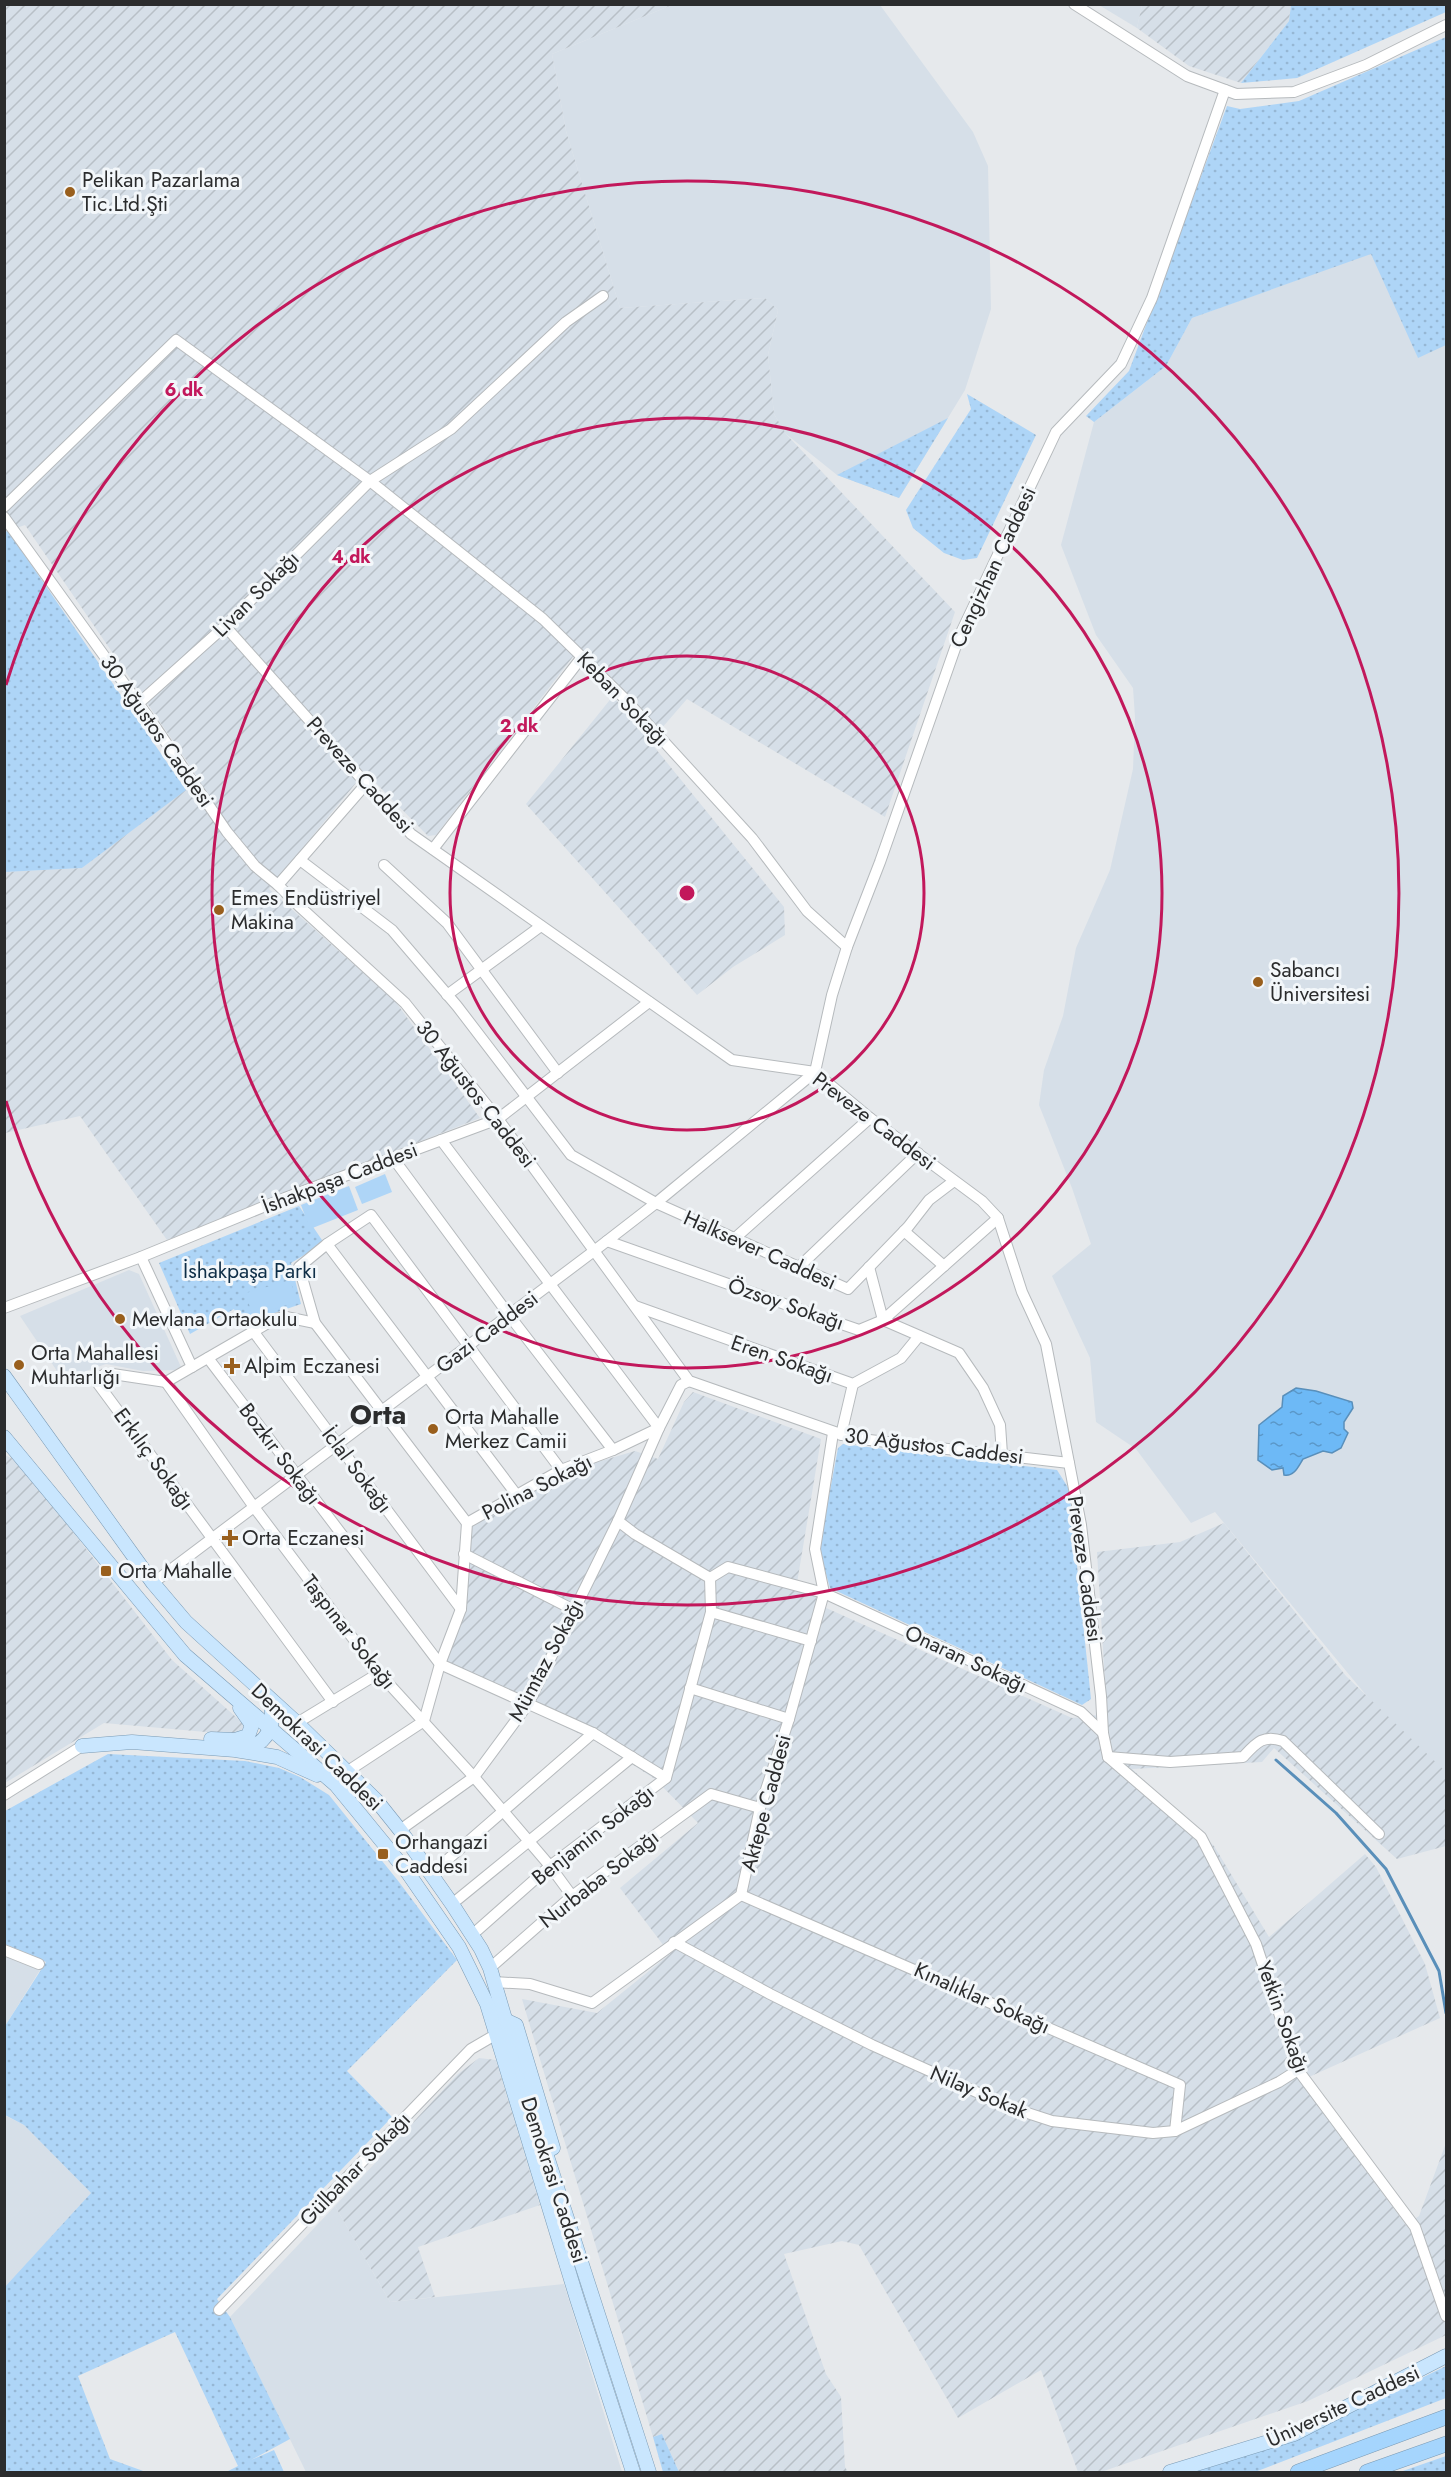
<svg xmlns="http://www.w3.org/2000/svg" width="1451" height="2477" viewBox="0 0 1451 2477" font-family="Jost,sans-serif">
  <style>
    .built { fill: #d6dfe8 }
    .industrial { fill: url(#industrial-furrows) }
    .grass { fill: url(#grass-dots) }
    .pitch { fill: #aed5f7 }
    .water { fill: url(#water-ripples); stroke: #598fba; stroke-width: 1.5 }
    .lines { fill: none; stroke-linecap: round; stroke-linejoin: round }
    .stream { stroke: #598fba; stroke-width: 3 }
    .minor-casing { stroke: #b6babd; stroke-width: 12 }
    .major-casing { stroke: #7a9ab4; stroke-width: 15 }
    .highway-casing { stroke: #7a9ab4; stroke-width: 16 }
    .minor { stroke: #fff; stroke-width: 10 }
    .major { stroke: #c9e6fe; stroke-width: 14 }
    .highway { stroke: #a5d5fd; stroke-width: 15 }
    .ring { fill: none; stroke: #c2185b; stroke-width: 3 }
    .poi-dot { fill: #995f1d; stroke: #f3f7fa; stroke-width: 2 }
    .labels { text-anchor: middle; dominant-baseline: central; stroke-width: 6; stroke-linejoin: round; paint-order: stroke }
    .poi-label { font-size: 21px; fill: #2b2c2d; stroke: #f3f7fa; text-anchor: start }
    .street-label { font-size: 21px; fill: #2b2c2d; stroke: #f3f7fa }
    .park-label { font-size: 21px; fill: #0e2e47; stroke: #f3f7fa }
    .district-label { font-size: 27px; font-weight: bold; fill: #2b2c2d; stroke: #f3f7fa }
    .centre { fill: #c2185b; stroke: #f3f7fa; stroke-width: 3 }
    .ring-label { font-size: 18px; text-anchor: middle; font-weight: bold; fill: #c2185b; stroke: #f3f7fa; stroke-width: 6; stroke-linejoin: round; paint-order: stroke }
  </style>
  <defs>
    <pattern id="industrial-furrows" width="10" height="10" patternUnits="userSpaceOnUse" patternTransform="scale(1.5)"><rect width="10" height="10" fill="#d6dfe8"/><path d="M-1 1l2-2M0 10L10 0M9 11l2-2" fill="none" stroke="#b8c0c7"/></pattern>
    <pattern id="grass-dots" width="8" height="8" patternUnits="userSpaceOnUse" patternTransform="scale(1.5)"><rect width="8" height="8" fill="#aed5f7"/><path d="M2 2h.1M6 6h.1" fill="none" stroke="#96b7d4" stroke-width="1.8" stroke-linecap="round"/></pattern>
    <pattern id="water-ripples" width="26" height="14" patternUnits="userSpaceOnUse" patternTransform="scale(1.5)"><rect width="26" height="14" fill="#6db9f6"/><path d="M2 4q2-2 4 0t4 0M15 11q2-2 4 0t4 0" fill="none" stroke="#5a97c8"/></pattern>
  </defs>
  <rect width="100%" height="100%" fill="#e6e9ec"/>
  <!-- built -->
  <g class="built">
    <path d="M672,5H880L973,132L988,166L991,309L965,390L899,498L837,475L786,434L774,414L768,355L778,310L765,298L620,308L566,131L552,54Z"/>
    <path d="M1099,5H1142L1137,28Z"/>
    <path d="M1372,253L1418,357L1446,343V1774L1399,1735L1215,1512L1191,1523L1136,1449L1096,1422L1090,1358L1052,1276L1091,1244L1072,1188L1039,1105L1044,1070L1063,1016L1076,948L1110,870L1133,769L1135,717L1133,688L1096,635L1061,545L1094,422L1166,366L1192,318Z"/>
    <path d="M129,1270L139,1274L181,1367L175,1370L143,1371L106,1364L83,1372L57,1371L20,1316Z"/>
    <path d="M5,1956L40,1970L5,2026Z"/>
    <path d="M4,2115L24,2125L91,2193L5,2288Z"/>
    <path d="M335,2206L390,2302L564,2284L622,2472H306L230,2317Z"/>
  </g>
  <!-- industrial -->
  <g class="industrial">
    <path d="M5,5H672L552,54L566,131L620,308L765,298L778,310L768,355L774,414L786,434L955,612L885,817L687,699L661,729L575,654L436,835L428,836L365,772L269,889L395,1001L480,1118L167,1240L80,1116L5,1133V872L82,868L199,779L25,525L5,532Z"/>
    <path d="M1142,5H1291L1289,21L1241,83L1189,66L1137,28Z"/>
    <path d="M613,696L784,907L785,935L733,967L697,995L526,804Z"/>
    <path d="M693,1392L821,1439L796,1589L817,1596L815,1603L1072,1718L1107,1714L1097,1552L1180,1542L1224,1523L1346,1676L1446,1772V1846L1397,1859L1274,1748L1262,1762L1132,1769L1214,1846L1269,1937L1365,1854L1376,1867L1425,1964L1440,2018L1300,2081L1406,2225L1419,2216L1446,2143V2335L1308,2401L1101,2472H1078L1041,2370L958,2418L859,2245L842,2241L784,2254L826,2374L841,2397L845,2467L848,2472H679L662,2434L653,2437L522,1999L597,2013L670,1954L620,1888L698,1823L655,1779L599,1743L436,1665L458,1608L464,1525L563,1472L635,1451L658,1459L684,1402Z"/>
    <path d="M5,1455L13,1459L66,1523L172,1660L246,1726L240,1735L104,1723L5,1783Z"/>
    <path d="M479,2058L496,2060L540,2205L418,2247L435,2297L390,2302L335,2206L458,2074Z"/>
  </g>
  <!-- grass -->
  <g class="grass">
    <path d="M1291,5L1446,4V12L1297,78L1241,83L1289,21Z"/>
    <path d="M1446,37V345L1418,358L1371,254L1192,318L1166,366L1094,422L1086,416L1129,371L1227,106L1240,109L1299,101Z"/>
    <path d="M967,394L1036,435L977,558L963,560L944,553L913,528L906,510L971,409Z"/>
    <path d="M948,418L899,498L837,475Z"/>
    <path d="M8,531L186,790L82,868L5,872L4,532Z"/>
    <path d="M299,1206L324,1243L291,1263L301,1304L260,1318L243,1328L234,1309L190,1334L159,1263Z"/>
    <path d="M843,1444L1057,1470L1069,1489L1091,1699L1082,1705L830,1588L819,1549L838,1448Z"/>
    <path d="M108,1754L245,1761L279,1768L300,1777L329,1795L399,1882L457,1960L347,2071L392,2117L217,2299L230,2317L290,2439L251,2460L274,2450L284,2472H226L238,2466L175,2332L78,2376L110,2459L146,2472H5L4,2288L91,2193L24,2125L5,2115V2026L46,1962L5,1944V1811Z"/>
    <path d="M1446,2366V2398L1255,2472H1189L1291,2442Z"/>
    <path d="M662,2434L679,2472H663L653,2437Z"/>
    <path d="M1446,2456V2472H1400Z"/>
  </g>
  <!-- pitch -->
  <g class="pitch">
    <path d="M385,1174L392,1192L362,1204L355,1187Z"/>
    <path d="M349,1186L358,1210L310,1229L301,1205Z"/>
    <path d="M290,1280L297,1302L252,1315L246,1293Z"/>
  </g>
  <!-- water -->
  <path class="water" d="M1296,1388L1316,1391L1352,1402L1353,1408L1344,1422V1429L1348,1433L1341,1448L1332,1453L1323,1451L1303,1459C1298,1467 1294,1477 1284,1475L1283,1468L1272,1470L1258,1460L1259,1425L1282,1407L1283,1396Z"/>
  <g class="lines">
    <!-- stream -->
    <path class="stream" d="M1276,1760L1336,1813L1386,1869L1439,1971L1446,2013"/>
    <!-- minor casing -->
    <g class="minor-casing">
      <g id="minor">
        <path d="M1074,4L1187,76L1236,94L1294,92L1366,65L1446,25"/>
        <path d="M4,507L176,340L370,481L451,429L566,322L603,296"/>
        <path d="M4,517L154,725L227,832L255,866L278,885L299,906L405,1003L498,1119L689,1381L852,1438L1069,1463"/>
        <path d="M225,626L411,834L732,1060L815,1072L870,1118L982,1201L998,1218L1022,1292L1046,1344L1081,1525L1101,1696L1103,1733L1108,1757L1201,1837L1256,1944L1298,2070L1415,2227L1446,2316"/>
        <path d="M139,703L225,626L370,481L543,619L625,699L752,838L807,911L847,947"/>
        <path d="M433,849L582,657"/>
        <path d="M300,860L392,930L457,1006L571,1155L656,1203L848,1289L908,1227L929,1200L954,1181"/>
        <path d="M384,865L447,923L558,1073"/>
        <path d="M278,885L366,784"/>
        <path d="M447,995L541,926"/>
        <path d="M393,1158L509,1315L613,1450"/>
        <path d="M904,1231L944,1266"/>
        <path d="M734,1239L870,1118"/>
        <path d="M607,1241L824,1318L859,1330L883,1320L959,1353L983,1388L1000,1425L1002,1454"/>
        <path d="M327,1244L516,1494"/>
        <path d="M141,1257L192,1367"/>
        <path d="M800,1266L918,1153"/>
        <path d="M869,1267L883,1320L998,1218"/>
        <path d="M635,1306L853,1384L901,1358L919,1336"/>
        <path d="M4,1308L141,1257L285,1198L498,1119L649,1002"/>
        <path d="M315,1323L286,1317L275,1319L166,1382L106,1373L96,1381L333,1702"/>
        <path d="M253,1331L461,1609"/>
        <path d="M208,1358L440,1664L593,1733L666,1778"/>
        <path d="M166,1382L254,1507L379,1673L474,1777L550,1866L572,1896"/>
        <path d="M841,1435L853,1384"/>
        <path d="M618,1521L635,1534L710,1578L711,1612L811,1641"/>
        <path d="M467,1523L315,1323L299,1267L327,1244L371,1215L561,1470"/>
        <path d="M464,1554L574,1610"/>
        <path d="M710,1578L728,1567L824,1593L1081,1712L1103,1733"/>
        <path d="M153,1583L594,1251L656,1203L815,1072L832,995L847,947L880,862L959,637L1056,432L1121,364L1152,298L1225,90"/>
        <path d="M690,1688L789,1719"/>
        <path d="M297,1723L379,1673"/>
        <path d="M1108,1757L1170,1762L1243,1757C1256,1743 1263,1734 1283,1741L1379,1834"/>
        <path d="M348,1771L424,1721L440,1664L461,1609L467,1523L561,1470L613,1450L659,1428L681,1385L689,1381"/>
        <path d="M4,1795L82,1746"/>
        <path d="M400,1830L474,1777L528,1704L618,1521L659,1428L441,1140"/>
        <path d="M431,1874L593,1733"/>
        <path d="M741,1895L1180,2085L1175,2131"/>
        <path d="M452,1904L632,1757"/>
        <path d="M472,1935L550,1866L666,1778L711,1612"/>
        <path d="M674,1942L770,1994L872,2045L1012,2108L1052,2121L1153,2133L1175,2131L1279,2082L1298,2070"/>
        <path d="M4,1950L39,1964"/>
        <path d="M490,1968L572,1896L711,1794L760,1808"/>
        <path d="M494,1982L530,1984L592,2003L741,1895L760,1808L789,1719L824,1593L815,1549L833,1433"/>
        <path d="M219,2310L471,2049L495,2035"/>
      </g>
    </g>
    <!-- major casing -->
    <g class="major-casing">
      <g id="major">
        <path d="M4,1376L153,1583L186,1622L297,1723L376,1800L400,1830L452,1904L481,1949L490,1968L532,2110L649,2472"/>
        <path d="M4,1437L185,1655L336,1785L408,1873L459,1947L487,2004L577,2299L633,2472"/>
        <path d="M211,1739L235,1740L248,1736L252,1725L240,1708"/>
        <path d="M82,1746L132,1742L235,1750L277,1757L317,1775"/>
        <path d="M243,1749C269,1745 277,1722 269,1699"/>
        <path d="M505,2020L516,2025L553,2148"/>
        <path d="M1170,2472L1294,2434L1446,2356"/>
      </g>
    </g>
    <!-- highway casing -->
    <g class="highway-casing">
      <g id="highway">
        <path d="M1298,2472L1446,2417"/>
        <path d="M1367,2472L1446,2444"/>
      </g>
    </g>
    <!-- minor -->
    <use href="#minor" class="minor"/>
    <!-- major -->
    <use href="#major" class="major"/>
    <!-- highway -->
    <use href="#highway" class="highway"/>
  </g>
  <!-- distance rings -->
  <g class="ring">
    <circle cx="687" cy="893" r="237"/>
    <circle cx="687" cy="893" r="475"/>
    <path d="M6 685A712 712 0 1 1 6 1101"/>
  </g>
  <!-- markers -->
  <g class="poi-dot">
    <circle cx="70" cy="192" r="6"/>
    <circle cx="219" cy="910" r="6"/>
    <circle cx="1258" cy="982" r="6"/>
    <circle cx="120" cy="1319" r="6"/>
    <circle cx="19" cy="1365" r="6"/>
    <path d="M229 1357h6v6h6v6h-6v6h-6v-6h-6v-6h6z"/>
    <circle cx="433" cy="1429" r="6"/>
    <path d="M227 1529h6v6h6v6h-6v6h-6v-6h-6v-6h6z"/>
    <rect x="100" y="1565" width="12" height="12" rx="3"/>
    <rect x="377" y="1848" width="12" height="12" rx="3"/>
  </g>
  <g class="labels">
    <!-- poi labels -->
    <g class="poi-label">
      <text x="82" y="180">Pelikan Pazarlama<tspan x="82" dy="24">Tic.Ltd.Şti</tspan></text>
      <text x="231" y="898">Emes Endüstriyel<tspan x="231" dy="24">Makina</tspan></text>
      <text x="1270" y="970">Sabancı<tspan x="1270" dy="24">Üniversitesi</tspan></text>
      <text x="132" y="1319">Mevlana Ortaokulu</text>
      <text x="31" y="1353">Orta Mahallesi<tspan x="31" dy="24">Muhtarlığı</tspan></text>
      <text x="244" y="1366">Alpim Eczanesi</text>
      <text x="445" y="1417">Orta Mahalle<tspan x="445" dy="24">Merkez Camii</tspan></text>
      <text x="242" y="1538">Orta Eczanesi</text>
      <text x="118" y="1571">Orta Mahalle</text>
      <text x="395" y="1842">Orhangazi<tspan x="395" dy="24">Caddesi</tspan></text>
    </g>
    <!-- street labels -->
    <g class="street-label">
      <text transform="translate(993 567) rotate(-65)">Cengizhan Caddesi</text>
      <text transform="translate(256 594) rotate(-45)">Livan Sokağı</text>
      <text transform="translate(623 699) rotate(46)">Keban Sokağı</text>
      <text transform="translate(157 731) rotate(55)">30 Ağustos Caddesi</text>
      <text transform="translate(360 775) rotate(48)">Preveze Caddesi</text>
      <text transform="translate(476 1094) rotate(52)">30 Ağustos Caddesi</text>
      <text transform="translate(874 1121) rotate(37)">Preveze Caddesi</text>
      <text transform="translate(340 1178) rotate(-21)">İshakpaşa Caddesi</text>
      <text transform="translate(760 1250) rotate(24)">Halksever Caddesi</text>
      <text transform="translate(786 1304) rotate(19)">Özsoy Sokağı</text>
      <text transform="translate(487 1332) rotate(-37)">Gazi Caddesi</text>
      <text transform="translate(782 1359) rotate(19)">Eren Sokağı</text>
      <text transform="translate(934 1446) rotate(7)">30 Ağustos Caddesi</text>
      <text transform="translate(280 1454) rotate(53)">Bozkır Sokağı</text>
      <text transform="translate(154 1459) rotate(54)">Erkılıç Sokağı</text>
      <text transform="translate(357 1470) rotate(53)">İclal Sokağı</text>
      <text transform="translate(537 1487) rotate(-27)">Polina Sokağı</text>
      <text transform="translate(1085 1569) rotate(82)">Preveze Caddesi</text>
      <text transform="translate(349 1632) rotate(52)">Taşpınar Sokağı</text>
      <text transform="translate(966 1659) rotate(25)">Onaran Sokağı</text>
      <text transform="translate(546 1660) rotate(-62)">Mümtaz Sokağı</text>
      <text transform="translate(317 1747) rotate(44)">Demokrasi Caddesi</text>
      <text transform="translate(766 1803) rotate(-75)">Aktepe Caddesi</text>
      <text transform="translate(593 1835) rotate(-38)">Benjamin Sokağı</text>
      <text transform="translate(599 1879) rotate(-38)">Nurbaba Sokağı</text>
      <text transform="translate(982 1998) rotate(24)">Kınalıklar Sokağı</text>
      <text transform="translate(1283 2017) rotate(70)">Yetkin Sokağı</text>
      <text transform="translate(979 2092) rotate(23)">Nilay Sokak</text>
      <text transform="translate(355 2169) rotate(-46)">Gülbahar Sokağı</text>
      <text transform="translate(554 2180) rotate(72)">Demokrasi Caddesi</text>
      <text transform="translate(1343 2406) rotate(-25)">Üniversite Caddesi</text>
    </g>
    <!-- park labels -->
    <g class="park-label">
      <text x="250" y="1271">İshakpaşa Parkı</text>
    </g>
    <!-- district labels -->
    <g class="district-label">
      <text x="378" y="1414">Orta</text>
    </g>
  </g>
  <circle cx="687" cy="893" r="9" class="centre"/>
  <g class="ring-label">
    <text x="184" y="396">6 dk</text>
    <text x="351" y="563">4 dk</text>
    <text x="519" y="732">2 dk</text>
  </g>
  <!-- border -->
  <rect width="1451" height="2477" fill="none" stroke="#2b2c2d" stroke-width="12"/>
</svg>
